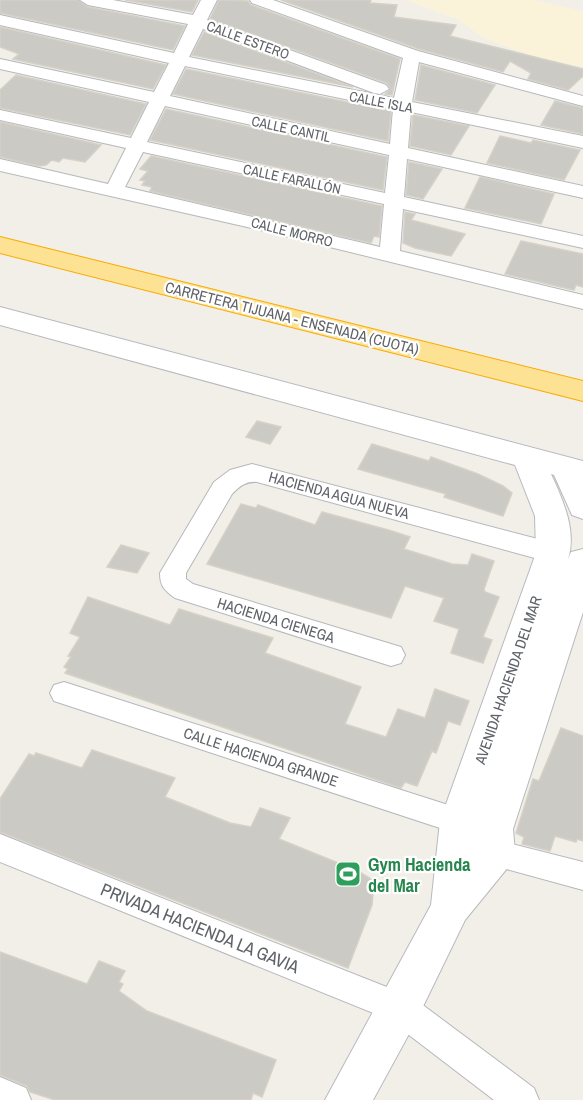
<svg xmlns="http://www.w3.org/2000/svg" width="583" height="1100" viewBox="0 0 583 1100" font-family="'Archivo Narrow',sans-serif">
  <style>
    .sand { fill: #fbf3d9 }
    .building { fill: #cccac5; stroke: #d6d1c6; stroke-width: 1.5 }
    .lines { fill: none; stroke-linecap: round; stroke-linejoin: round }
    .street-casing { stroke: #b5b8bc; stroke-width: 2 }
    .secondary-casing { stroke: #b6babf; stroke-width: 2 }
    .highway-casing { stroke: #f9ab00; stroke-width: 2 }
    .street { fill: #fff; fill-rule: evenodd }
    .secondary { fill: #fff; fill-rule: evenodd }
    .highway { fill: #fde293; fill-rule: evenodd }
    .labels { text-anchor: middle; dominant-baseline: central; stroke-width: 4.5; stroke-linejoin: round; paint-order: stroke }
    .far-street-label { font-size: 14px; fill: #5f6368; stroke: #fff }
    .street-label { font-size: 15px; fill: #5f6368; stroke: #fff }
    .near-leisure-label { font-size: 18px; font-weight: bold; fill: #27864d; stroke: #fff; text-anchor: start }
    .near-street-label { font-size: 18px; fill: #5f6368; stroke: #fff }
  </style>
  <rect width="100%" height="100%" fill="#f1efe8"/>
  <!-- sand -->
  <path class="sand" d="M406,0H533L583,11V67L532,56L482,37L459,20Z"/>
  <!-- building -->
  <g class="building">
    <path d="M0,0H78L88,7L185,26L173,50L0,13Z"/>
    <path d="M125,0H198L192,12Z"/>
    <path d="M219,0L248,1L251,5L400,59L392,95L385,94L391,89L387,83L210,19Z"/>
    <path d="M281,0H371L370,3L397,5L394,17L456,25L450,36L583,69V76L568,90L528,79L531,73L510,61L503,72L419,49Z"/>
    <path d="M0,27L166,65L153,89L13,59L19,54L0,47Z"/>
    <path d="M204,32L353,87L192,55Z"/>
    <path d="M421,65L495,85L477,113L415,100Z"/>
    <path d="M186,69L391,111L388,141L173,94Z"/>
    <path d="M16,75L146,104L130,135L0,108V90Z"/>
    <path d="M555,101L583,108V134L541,125Z"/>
    <path d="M166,109L387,157L383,190L150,140Z"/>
    <path d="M413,115L469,126L451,155L410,146Z"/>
    <path d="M0,122L101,145L85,162L63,158L59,162L52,160L46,165L39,166L0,157Z"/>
    <path d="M500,136L531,143L533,140L580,150L564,180L487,163Z"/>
    <path d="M151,156L382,206L379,237L374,236L371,243L150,191L152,187L142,185L145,181L140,180L148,171L140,169Z"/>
    <path d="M409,162L442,169L423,199L406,195Z"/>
    <path d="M480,177L554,194L541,224L465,208Z"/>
    <path d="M405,212L415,214L411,220L465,234L451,256L415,248L403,243Z"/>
    <path d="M521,241L583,254V287L576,285L574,290L505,274Z"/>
    <path d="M257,421L281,427L270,444L246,437Z"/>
    <path d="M372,444L429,461L431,457L478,474L503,486L512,493L503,516L444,497L446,494L358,469Z"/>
    <path d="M241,504L256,508L258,505L315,525L322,512L392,531L410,537L404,549L452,564L468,565L472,554L494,561L484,589L485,592L499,597L483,637L492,640L483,663L451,653L459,629L434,621L444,598L405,586L391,618L207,564Z"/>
    <path d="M121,545L149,553L137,573L107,567Z"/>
    <path d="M88,597L170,625L179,609L273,638L265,653L361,687L345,724L386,737L398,709L425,718L435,689L469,701L460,725L448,721L436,753L432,751L417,786L405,782L401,788L65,673L68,669L64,667L71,657L68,656L80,637L70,633Z"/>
    <path d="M561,728L583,736V841L577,839L576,842L555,836L550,851L522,844L524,837L516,833L533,779L539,781Z"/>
    <path d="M92,750L175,778L165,797L230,823L251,827L260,808L290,818L279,839L358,871L374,881L372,905L348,968L0,832V799L29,754L34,756L36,753L82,768Z"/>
    <path d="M0,952L87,984L99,961L125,971L119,982L123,984L119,991L147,1011L276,1060L262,1097L253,1093L251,1100H55L30,1092L27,1086L0,1075Z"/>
  </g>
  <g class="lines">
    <!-- street casing -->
    <g class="street-casing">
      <g id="street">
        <path d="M80,0H113L193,15L201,0H217L207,20L386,85L389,89L380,94L374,93L203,29L189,57L394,98L403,58L252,3L250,0H273L418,51L583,96V106L419,62L412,102L583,136V148L411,112L408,148L583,186V198L407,159L404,197L583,236V248L403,209L400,251L583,295V309L256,229L0,171V159L108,184L126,148L0,120V110L131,138L149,102L0,69V59L154,92L169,63L0,25V15L174,53L188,24L88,5ZM185,66L393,109L390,144L170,96ZM165,106L389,155L385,193L147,142ZM143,152L384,204L380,247L125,187Z"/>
        <path d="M252,464L553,543L562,546L566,553L562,560L553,563L257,482C246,481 240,486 232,494L186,573V579L193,584L401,647L405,655L401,663L391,666L175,598C164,590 160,586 160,573L214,482L230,470Z"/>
        <path d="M64,682L470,812L504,842L583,862V890L484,863L449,831L54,701L50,693L54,685Z"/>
        <path d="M0,834L412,997L534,1088L539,1100H494L388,1019L0,862Z"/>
        <path d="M0,1077L26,1088L31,1100H0Z"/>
      </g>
    </g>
    <!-- secondary casing -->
    <g class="secondary-casing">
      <path id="secondary" d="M0,307L583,461V519L572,515L554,475L551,474C563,500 577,531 568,559L571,552L583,549V612L513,829L515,853L509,866L465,920L415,1023L373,1100H325L431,905L440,821L536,553L535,516L515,465L0,325Z"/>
    </g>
    <!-- highway casing -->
    <g class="highway-casing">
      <path id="highway" d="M0,237L583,381V401L0,253Z"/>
    </g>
    <!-- street -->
    <use href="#street" class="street"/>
    <!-- secondary -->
    <use href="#secondary" class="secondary"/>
    <!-- highway -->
    <use href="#highway" class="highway"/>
  </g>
  <!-- icons -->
  <defs>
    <g id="stadium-square" transform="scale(1.35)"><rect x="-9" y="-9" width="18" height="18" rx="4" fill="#2e9e5b" stroke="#fff"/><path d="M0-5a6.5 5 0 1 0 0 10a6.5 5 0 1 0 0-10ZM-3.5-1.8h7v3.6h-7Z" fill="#fff"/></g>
  </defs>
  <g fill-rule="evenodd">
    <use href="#stadium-square" x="348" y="874"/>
  </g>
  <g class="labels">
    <!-- far-street labels -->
    <g class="far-street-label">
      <text transform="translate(248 40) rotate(20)">CALLE ESTERO</text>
      <text transform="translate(381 102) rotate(11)">CALLE ISLA</text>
      <text transform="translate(291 129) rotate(12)">CALLE CANTIL</text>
      <text transform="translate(292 179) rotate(12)">CALLE FARALLÓN</text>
      <text transform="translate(292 232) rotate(14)">CALLE MORRO</text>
    </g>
    <!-- street labels -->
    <g class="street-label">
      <text transform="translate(292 318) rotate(14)">CARRETERA TIJUANA - ENSENADA (CUOTA)</text>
      <text transform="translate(339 495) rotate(15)">HACIENDA AGUA NUEVA</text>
      <text transform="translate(276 620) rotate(17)">HACIENDA CIENEGA</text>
      <text transform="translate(508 680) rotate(-71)">AVENIDA HACIENDA DEL MAR</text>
      <text transform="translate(261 757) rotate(18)">CALLE HACIENDA GRANDE</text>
    </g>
    <!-- near-leisure labels -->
    <g class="near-leisure-label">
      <text x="368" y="864">Gym Hacienda<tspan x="368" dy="21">del Mar</tspan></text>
    </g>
    <!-- near-street labels -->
    <g class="near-street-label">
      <text transform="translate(200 928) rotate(22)">PRIVADA HACIENDA LA GAVIA</text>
    </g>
  </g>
</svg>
